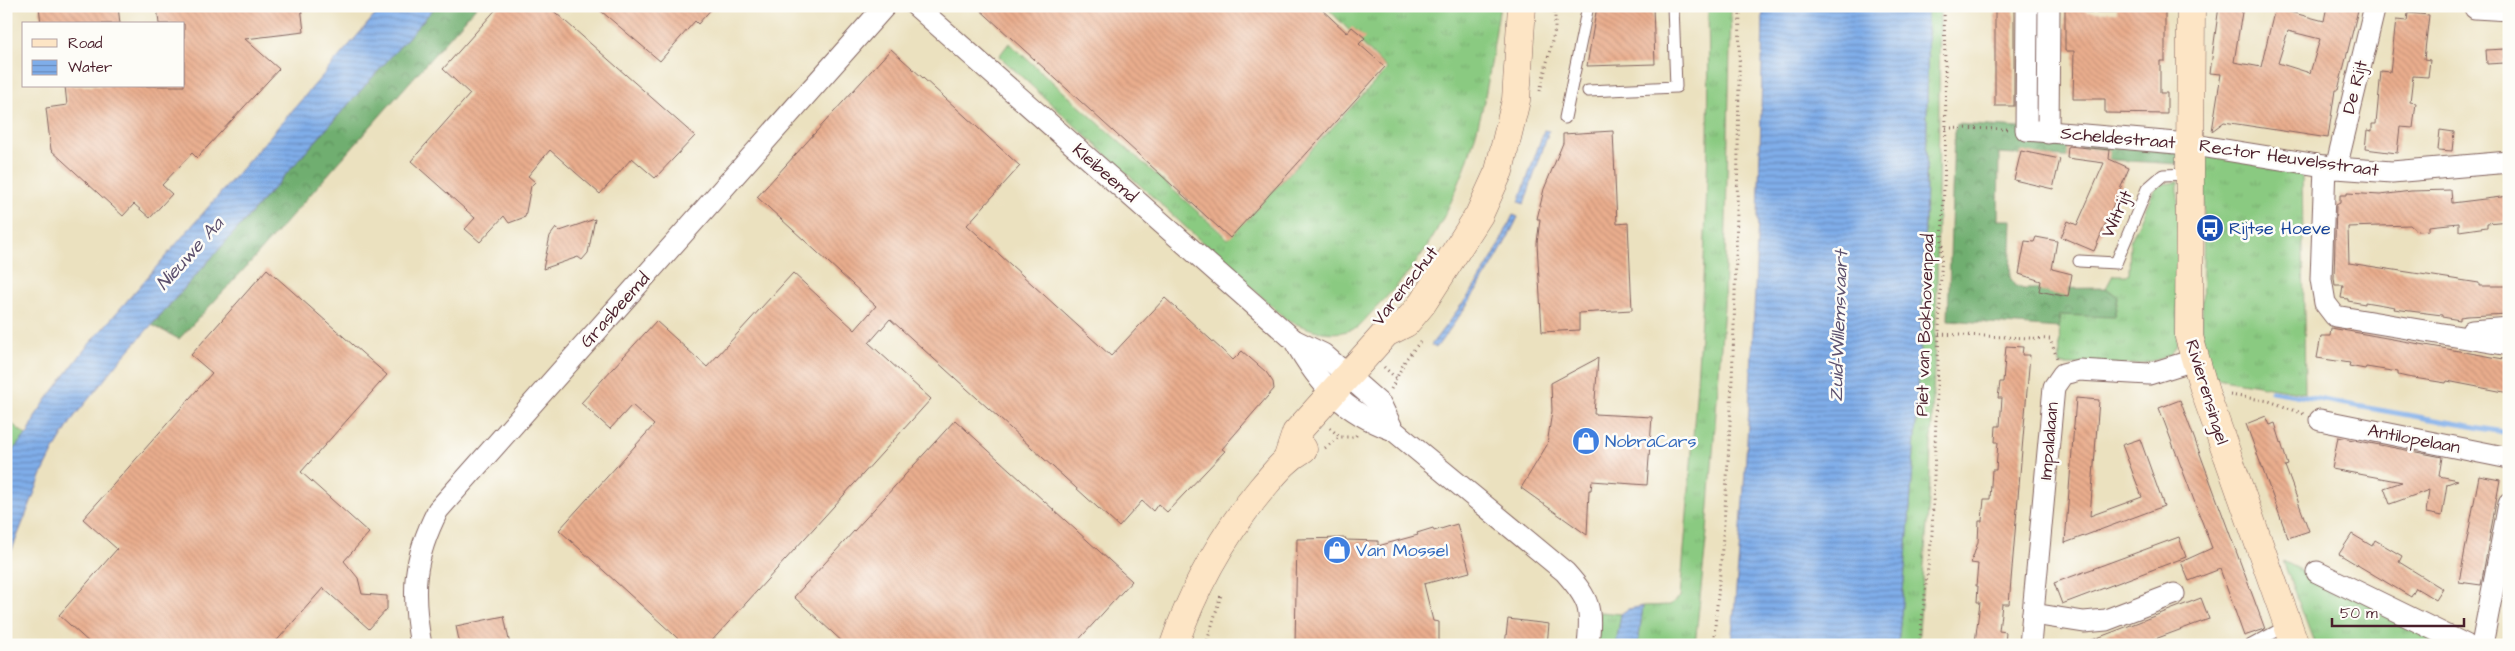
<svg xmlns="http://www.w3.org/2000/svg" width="2515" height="651" viewBox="0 0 2515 651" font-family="'Architects Daughter',sans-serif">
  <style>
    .grass { fill: url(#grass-tufts); stroke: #6a7456 }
    .forest { fill: url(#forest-crowns); stroke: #5c664d }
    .water { fill: url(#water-rules); stroke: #64668a }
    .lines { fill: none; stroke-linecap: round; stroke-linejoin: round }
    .stream { stroke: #7fade9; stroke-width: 5 }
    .building { fill: url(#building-back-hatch); fill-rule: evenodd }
    .lane-casing { stroke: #82635f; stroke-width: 13 }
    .street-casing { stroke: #82635f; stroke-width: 23 }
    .secondary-casing { stroke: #82635f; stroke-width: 29 }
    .path { stroke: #82635f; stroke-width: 3; stroke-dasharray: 1 4; stroke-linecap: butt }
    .lane { stroke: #fff; stroke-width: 11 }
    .street { stroke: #fff; stroke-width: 21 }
    .secondary { stroke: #fde5c5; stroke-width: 28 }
    .labels { text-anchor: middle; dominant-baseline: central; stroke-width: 5; stroke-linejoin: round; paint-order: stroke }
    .street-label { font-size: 18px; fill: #4a1f2b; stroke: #fdfcf7 }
    .transit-label { font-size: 18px; fill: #164399; stroke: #fdfcf7; text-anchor: start }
    .shop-label { font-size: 18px; fill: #366cbe; stroke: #fdfcf7; text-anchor: start }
    .water-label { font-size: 19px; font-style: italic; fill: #5d516e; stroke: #fdfcf7 }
  </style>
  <defs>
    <pattern id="grass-tufts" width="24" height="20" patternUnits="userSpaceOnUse" patternTransform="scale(1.25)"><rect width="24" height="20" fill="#8aca81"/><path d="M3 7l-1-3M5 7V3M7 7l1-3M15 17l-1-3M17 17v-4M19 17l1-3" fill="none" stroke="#79ad70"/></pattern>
    <pattern id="forest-crowns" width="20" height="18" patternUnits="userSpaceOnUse" patternTransform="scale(1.25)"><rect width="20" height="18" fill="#6fae6f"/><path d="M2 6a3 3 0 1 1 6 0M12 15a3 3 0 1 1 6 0" fill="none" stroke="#5d8d5b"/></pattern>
    <pattern id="water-rules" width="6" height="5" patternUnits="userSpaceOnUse" patternTransform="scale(1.25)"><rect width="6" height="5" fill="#7fade9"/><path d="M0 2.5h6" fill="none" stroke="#6a8cbd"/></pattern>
    <pattern id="building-back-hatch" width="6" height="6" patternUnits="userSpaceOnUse" patternTransform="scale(1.25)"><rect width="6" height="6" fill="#e9ad8d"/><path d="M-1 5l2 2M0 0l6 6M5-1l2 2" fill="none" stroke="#c9947a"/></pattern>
  </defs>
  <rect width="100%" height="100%" fill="#fdfcf7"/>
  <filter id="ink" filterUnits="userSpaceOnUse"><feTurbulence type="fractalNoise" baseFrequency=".02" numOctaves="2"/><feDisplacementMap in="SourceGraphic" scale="10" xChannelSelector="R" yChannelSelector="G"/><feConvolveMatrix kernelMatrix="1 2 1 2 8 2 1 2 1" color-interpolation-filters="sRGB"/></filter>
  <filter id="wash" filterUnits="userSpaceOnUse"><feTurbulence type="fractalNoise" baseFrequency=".0096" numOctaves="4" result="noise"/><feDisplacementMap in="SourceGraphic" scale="20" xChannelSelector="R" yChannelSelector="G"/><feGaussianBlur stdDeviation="1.12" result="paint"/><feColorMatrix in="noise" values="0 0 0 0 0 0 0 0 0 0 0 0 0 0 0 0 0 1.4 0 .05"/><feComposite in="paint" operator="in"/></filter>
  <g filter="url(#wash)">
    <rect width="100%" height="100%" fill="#ebe1bf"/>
    <!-- grass -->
    <g class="grass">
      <path d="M1330,6H1500C1495,31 1493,56 1488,81C1477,140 1457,201 1424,251C1407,278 1379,304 1357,328C1330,338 1313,331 1287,320L999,56L1009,43L1228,239L1387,69L1330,11Z"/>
      <path d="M1708,6H1731L1724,306L1707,532L1695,645H1638L1643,606L1670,605L1680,597C1697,400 1712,204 1708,6Z"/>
      <path d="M1927,6H1940L1937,289L1929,498L1918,645H1898C1919,433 1929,219 1927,6Z"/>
      <path d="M2205,150L2302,167L2305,393L2211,377L2203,346L2202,325Z"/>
      <path d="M2178,182L2177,344L2171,355C2137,369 2096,365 2060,365L2059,315L2114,316L2118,297L2106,288L2113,275H2127L2129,273L2130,242L2154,190L2163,184Z"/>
      <path d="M6,419L26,435L6,458Z"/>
      <path d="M2283,561L2450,645H2315Z"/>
      <path d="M1600,612L1621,614L1616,645H1597Z"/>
    </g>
    <!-- forest -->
    <g class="forest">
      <path d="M436,6H477L248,265L179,339L152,325Z"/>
      <path d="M1957,124L2021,128L2179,148L2178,164L1999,153L1998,220H2012L2010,277L2015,286L2024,289L2106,288L2118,297L2114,317L2059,315V328L1948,320L1954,132Z"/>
    </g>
    <!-- water -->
    <g class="water">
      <path d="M383,6H436L122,358L74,417L55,448L42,474L6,565V458L29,432L36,415L47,399L85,349Z"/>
      <path d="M1763,6H1927C1929,219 1919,433 1898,645H1731C1751,432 1760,220 1763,6Z"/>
      <path d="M1544,130L1549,131L1524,204L1519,202Z"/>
      <path d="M1513,215L1518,217C1496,264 1467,307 1436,348L1431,345L1472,291L1494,255Z"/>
      <path d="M1643,606L1638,645H1616L1621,614L1628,609Z"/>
    </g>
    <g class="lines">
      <!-- stream -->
      <path class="stream" d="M2272,391L2509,433"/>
    </g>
    <g id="blocks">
      <!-- building -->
      <g class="building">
        <path d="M39,6H118L120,24H41Z"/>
        <path d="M157,6H301L304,32L245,39L279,69L197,158L192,153L162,185L172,194L150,218L134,204L123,216L51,150L46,108L67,105L65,86H184V24H159Z"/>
        <path d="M499,6H548L695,136L655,178L632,158L600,194L550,150L528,176L535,182L531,186L525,217L509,223L504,216L480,242L465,229L475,218L411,161L470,94L443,69Z"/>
        <path d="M595,6H714L698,24L695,21L660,61Z"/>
        <path d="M976,6H1318L1347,33L1352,27L1365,38L1359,44L1385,67L1230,238Z"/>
        <path d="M1597,6H1653L1655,64L1587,66Z"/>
        <rect x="1995" y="6" width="19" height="100"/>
        <path d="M2065,6H2086V12H2117V6H2165V61H2160V93H2167V114L2105,113V99H2073L2074,51H2065Z"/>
        <path d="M2219,6H2243L2234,62L2261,67L2275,8L2324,21L2327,6H2359L2338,90H2335L2328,138L2224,122L2212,131L2221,74L2210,73ZM2288,31L2320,39L2310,73L2278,63Z"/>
        <path d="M2408,13L2429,15L2424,59L2430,60L2428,77L2413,76L2410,102L2416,103L2413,128L2400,127L2397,153L2365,149L2367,130L2372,131V124H2376L2381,71L2390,72L2396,20L2407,21Z"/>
        <path d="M891,49L1020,166L967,225L1111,356L1165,298L1233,360L1242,351L1266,372L1273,382L1274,389L1222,449L1225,451L1167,512L1158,504L1153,511L1142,501L1119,527L890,319L869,343L931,399L708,645H685L559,530L654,425L632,405L610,429L581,403L656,321L707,367L793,273L855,330L876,306L757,197Z"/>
        <path d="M2505,49V63L2487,64L2486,50Z"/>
        <path d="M2440,130L2454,132L2452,151L2438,150Z"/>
        <path d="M1613,131L1617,224L1628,223L1632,310L1579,313V330L1542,332L1537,243L1540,219H1537L1544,189L1563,143V134Z"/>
        <path d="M2068,146L2110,150L2109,159L2129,168L2094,251L2061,237L2068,221L2077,225L2104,163L2067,158Z"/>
        <path d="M2021,151L2060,159L2053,189L2014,180Z"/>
        <path d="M2451,190L2452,203L2509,196V221L2487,223V227L2459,231V223L2429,226V230L2417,231L2410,225L2348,227L2349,263L2479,283V286H2509V314L2467,316L2460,317V320L2442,317V315L2394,309L2395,307L2365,302V304L2348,301V299L2341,298L2343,285H2335L2334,278L2336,205L2340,203V195H2347V193L2380,195L2411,191Z"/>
        <path d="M595,219L588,253L582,260L578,257L543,269L550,236L556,228L560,231Z"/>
        <path d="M2036,237L2057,241L2052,269L2072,274L2068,297L2039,291L2041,281L2019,274L2025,241L2034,242Z"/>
        <path d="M267,269L387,375L301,472L369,533L344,561L358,578L362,594L387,596V609L369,629L323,588L273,645H92L59,615L117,549L83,519L212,373L191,355Z"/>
        <path d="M2331,328L2509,360V393L2447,381L2446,383L2407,377L2398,375V372L2366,367L2365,369L2349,366L2350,363L2317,358L2321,336H2330Z"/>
        <path d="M2006,346L2023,347L2022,355H2030L2009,604H2002L1999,631L2006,632L2005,645H1981L1975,643L1980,602H1977L1978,586H1976L1978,564L1971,563L1978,542L1979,521H1982L1984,499H1990L1992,470H1996L1998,442H1995L1996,426H2000L2002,398H1998L2000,382H2003Z"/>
        <path d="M1598,358L1594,414L1652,417L1647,485L1592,481L1591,490H1589L1587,535L1521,488L1547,445L1552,411L1551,383Z"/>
        <path d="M2076,398L2099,400L2090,516L2142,497L2122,445L2140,439L2164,506L2065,543Z"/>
        <path d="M2180,400L2265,629L2244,636L2220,569L2189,581L2181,562L2212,548L2159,408Z"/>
        <path d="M2266,416L2270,425L2275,423L2288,465L2285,466L2309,531L2288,538L2246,424Z"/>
        <path d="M955,420L1132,581L1074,645H846L794,597Z"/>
        <path d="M2338,437L2442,457L2439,476L2458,480L2447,484L2442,516L2426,513L2429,490L2390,504L2384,488L2402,482L2332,469Z"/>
        <path d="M2479,476L2500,480L2481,585L2459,582Z"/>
        <path d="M1457,524L1470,572L1424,584L1433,621L1439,622V645H1295L1297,539L1346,538L1345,540L1378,541V546L1418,535L1417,533L1433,528L1434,531Z"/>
        <path d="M2352,534L2372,546L2375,540L2402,556L2399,562L2443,589L2436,600L2416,588L2411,597L2339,554Z"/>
        <path d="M2179,537L2186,557L2062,604L2054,583Z"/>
        <path d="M2201,598L2209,619L2139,645H2079Z"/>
        <path d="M504,616L510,645H460L456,626Z"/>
        <path d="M1508,619L1549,624L1547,645H1505Z"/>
      </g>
    </g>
  </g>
  <g filter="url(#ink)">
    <use href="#blocks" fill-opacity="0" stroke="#82635f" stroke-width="1"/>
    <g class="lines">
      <!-- lane casing -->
      <g class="lane-casing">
        <g id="lane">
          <path d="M1588,91L1676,87L1673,6"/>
          <path d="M1565,118L1588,6"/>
          <path d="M2079,261L2116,263L2147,189L2163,175L2188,174"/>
          <path d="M2251,645L2288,625"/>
        </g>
      </g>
      <!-- street casing -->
      <g class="street-casing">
        <g id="street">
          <path d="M916,6L1294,340L1323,354L1381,405L1393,430"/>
          <path d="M2027,6L2026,130L2188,144L2336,168L2392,172L2509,162"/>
          <path d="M2475,8L2509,10"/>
          <path d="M2048,133L2049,6"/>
          <path d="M2325,166L2321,279L2325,303L2335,316L2509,345"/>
          <path d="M2336,168L2375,6"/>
          <path d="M2472,331L2509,328"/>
          <path d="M1294,340C1319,385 1344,412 1393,430L1565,572C1590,600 1592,608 1588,645"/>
          <path d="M2320,420L2509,458"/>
          <path d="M2317,572L2466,645"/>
          <path d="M2033,614L2084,622L2106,620L2174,594"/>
          <path d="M421,645C411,591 413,559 438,510L885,6"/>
          <path d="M2030,645L2054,387L2063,374L2079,370L2149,374L2194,360"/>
          <path d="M2482,645L2509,504"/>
        </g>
      </g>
      <!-- secondary casing -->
      <g class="secondary-casing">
        <g id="secondary">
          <path d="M2191,6L2189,337L2205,392L2295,645"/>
          <path d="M1288,457L1296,433L1386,333L1406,323L1422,304L1479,215L1499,171L1516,100L1522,6"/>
          <path d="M1174,645C1194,587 1223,535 1262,488C1275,473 1285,459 1303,449"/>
        </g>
      </g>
      <!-- path -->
      <g class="path">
        <path d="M1540,91L1555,29V6"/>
        <path d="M1946,128L2008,129"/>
        <path d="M1939,334L2050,339L2057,358"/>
        <path d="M1384,367L1396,378"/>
        <path d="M1391,389L1406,359L1420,342"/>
        <path d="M2230,395L2269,401L2304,414"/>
        <path d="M1330,428L1340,437"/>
        <path d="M1325,448L1340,437H1355L1357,434"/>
        <path d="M1206,645L1221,595"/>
        <path d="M1713,645C1736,433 1737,219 1740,6"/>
        <path d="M1919,645L1932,534L1946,128L1944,6"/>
      </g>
      <!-- lane -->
      <use href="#lane" class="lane"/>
      <!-- street -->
      <use href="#street" class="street"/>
      <!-- secondary -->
      <use href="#secondary" class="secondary"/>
    </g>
  </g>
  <!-- icons -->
  <defs>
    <g id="bus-disc" transform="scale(1.4375)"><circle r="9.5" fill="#1a4fb4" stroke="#fdfcf7"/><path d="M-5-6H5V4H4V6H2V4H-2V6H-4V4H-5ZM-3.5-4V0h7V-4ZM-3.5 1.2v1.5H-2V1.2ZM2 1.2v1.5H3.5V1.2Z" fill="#fff"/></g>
    <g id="shop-disc" transform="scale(1.4375)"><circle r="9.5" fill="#3f7fe0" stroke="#fdfcf7"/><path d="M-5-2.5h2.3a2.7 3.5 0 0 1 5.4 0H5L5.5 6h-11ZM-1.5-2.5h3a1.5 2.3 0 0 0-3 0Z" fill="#fff"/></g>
  </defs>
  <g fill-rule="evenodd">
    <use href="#bus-disc" x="2210" y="228"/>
    <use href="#shop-disc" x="1586" y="441"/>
    <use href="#shop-disc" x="1337" y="550"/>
  </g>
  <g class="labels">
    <!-- street labels -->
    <g class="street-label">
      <text transform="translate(2355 87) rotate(-76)">De Rijt</text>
      <text transform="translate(2118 138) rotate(5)">Scheldestraat</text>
      <text transform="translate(2289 158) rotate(8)">Rector Heuvelsstraat</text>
      <text transform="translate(1105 173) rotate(41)">Kleibeemd</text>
      <text transform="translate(2117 214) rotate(-66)">Witrijt</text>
      <text transform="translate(1405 286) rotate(-52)">Varenschut</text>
      <text transform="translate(615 310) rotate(-48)">Grasbeemd</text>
      <text transform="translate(1925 325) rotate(-88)">Piet van Bokhovenpad</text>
      <text transform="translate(2207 392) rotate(73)">Rivierensingel</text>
      <text transform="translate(2414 439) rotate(11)">Antilopelaan</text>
      <text transform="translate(2049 441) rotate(-85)">Impalalaan</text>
    </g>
    <!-- transit labels -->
    <g class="transit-label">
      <text x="2229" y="228">Rijtse Hoeve</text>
    </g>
    <!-- shop labels -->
    <g class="shop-label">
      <text x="1605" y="441">NobraCars</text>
      <text x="1356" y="550">Van Mossel</text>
    </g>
    <!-- water labels -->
    <g class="water-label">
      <text transform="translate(190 254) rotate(-48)">Nieuwe Aa</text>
      <text transform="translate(1839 326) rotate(-88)">Zuid-Willemsvaart</text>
    </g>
  </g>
  <!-- margin -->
  <rect width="2515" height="651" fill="none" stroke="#fdfcf7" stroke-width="25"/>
  <!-- legend -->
  <rect x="22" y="22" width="162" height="65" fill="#fdfcf7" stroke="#b5a4a5"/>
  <rect x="32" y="39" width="25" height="8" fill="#fde5c5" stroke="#b5a4a5"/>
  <text x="68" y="48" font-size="15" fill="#4a1f2b">Road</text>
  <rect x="32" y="60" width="25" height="15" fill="url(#water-rules)" stroke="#b5a4a5"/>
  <text x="68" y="72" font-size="15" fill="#4a1f2b">Water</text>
  <!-- scale -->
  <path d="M2332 618v8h132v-8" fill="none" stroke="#4a1f2b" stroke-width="2.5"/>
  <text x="2340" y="618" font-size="15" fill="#4a1f2b" stroke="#fdfcf7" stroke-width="4" paint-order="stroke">50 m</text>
</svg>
